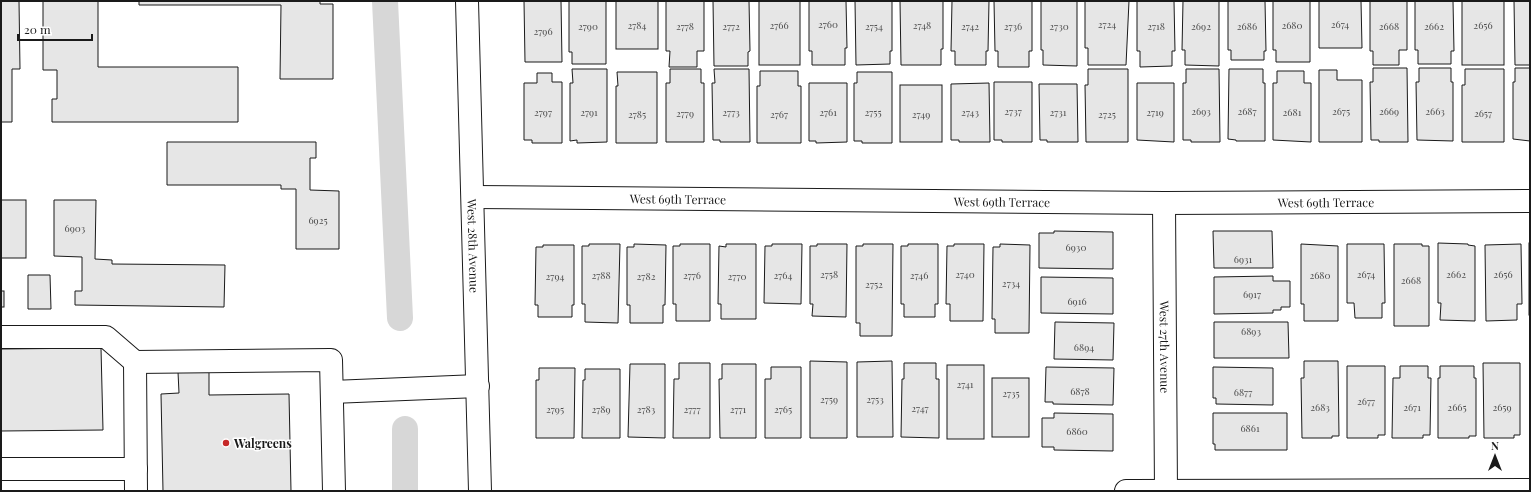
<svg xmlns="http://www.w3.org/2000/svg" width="1531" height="492" viewBox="0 0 1531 492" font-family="'Playfair Display',serif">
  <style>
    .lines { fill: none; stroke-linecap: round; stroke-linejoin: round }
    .canal { stroke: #d7d7d7; stroke-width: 26 }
    .building { fill: #e6e6e6; stroke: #1a1a1a }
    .minor-casing { stroke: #1a1a1a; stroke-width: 24 }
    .major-casing { stroke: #1a1a1a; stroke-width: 24 }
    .minor { stroke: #fff; stroke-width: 22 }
    .major { stroke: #fff; stroke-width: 22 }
    .poi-dot { fill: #c62828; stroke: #fff; stroke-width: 1.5 }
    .labels { text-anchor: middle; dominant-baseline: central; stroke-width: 3; stroke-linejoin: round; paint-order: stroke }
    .number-label { font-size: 10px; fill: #4d4d4d }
    .street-label { font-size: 12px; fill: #1a1a1a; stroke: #fff }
    .poi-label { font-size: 12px; font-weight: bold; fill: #1a1a1a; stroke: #fff; text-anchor: start }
  </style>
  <rect width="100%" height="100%" fill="#fff"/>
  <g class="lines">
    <!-- canal -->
    <g class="canal">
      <path d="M385,1L400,318"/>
      <path d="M405,429V491"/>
    </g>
  </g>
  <!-- building -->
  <g class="building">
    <path d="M1,1H19L20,69H12V122H1Z"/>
    <path d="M43,1H98V67H238V122H52V99H57V70H43Z"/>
    <path d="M139,1H320V4H333V79H280L281,5H139Z"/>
    <path d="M524,1H561L562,62H525Z"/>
    <path d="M569,1H606V64H572V52H569Z"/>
    <rect x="616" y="1" width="42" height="48"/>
    <path d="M666,1H704V51H697V67H669L670,51H666Z"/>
    <path d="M713,1H749L750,51L748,52V66H714Z"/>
    <rect x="759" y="1" width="41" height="64"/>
    <path d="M809,1H846L847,48H845V65H812V51H809Z"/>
    <path d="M855,1H892V51H890V64L856,65Z"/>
    <path d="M900,1H943V49H941V65H901Z"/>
    <path d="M952,1H989L988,51H986V65H955V51H951Z"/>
    <path d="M994,1H1032V51H1029V67H998V51H995Z"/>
    <path d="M1041,1H1077V66L1043,65V50H1041Z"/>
    <path d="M1085,1H1129L1126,65H1088V48H1085Z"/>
    <path d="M1137,1H1174L1175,51H1172V66L1140,67V51H1137Z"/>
    <path d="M1183,1H1219V66L1185,65V50H1182Z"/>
    <path d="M1228,1H1265L1266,51H1264V60H1231V50H1228Z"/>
    <path d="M1273,1H1310V62H1276V50H1273Z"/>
    <path d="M1319,1H1361L1362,48H1319Z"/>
    <path d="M1370,1H1407V50H1399V65H1373V51H1370Z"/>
    <path d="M1415,1H1453L1454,51H1451V64H1418V50H1415Z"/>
    <rect x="1462" y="1" width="42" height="64"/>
    <path d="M1514,1H1530V65H1515Z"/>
    <path d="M1373,68H1407L1408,142H1379V140H1371L1370,82H1373Z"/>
    <path d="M1419,68H1451V82H1453V141L1417,140L1416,82H1419Z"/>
    <path d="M1515,68H1530V141L1513,139V82H1515Z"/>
    <path d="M572,69H607V142L577,143V140L570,141V83H573Z"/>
    <path d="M670,69H701V83H704V142H666V83H670Z"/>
    <path d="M714,69H749L750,142H720V140H713L712,83H715Z"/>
    <path d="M1088,69H1128V142H1086L1085,85H1088Z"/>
    <path d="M1186,69H1219L1220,142H1191V140H1183V83H1186Z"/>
    <path d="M1229,69H1263V83H1265V141H1236V140L1228,139Z"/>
    <path d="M1465,69H1504V142H1462V85H1465Z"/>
    <path d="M1319,70H1337V80H1362V142H1319Z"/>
    <path d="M760,71H798V86H801V143H757V86H760Z"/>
    <path d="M1277,71H1304V83H1311V142L1273,140V83H1277Z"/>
    <path d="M617,72H657V143H616V86H618Z"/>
    <path d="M857,72H892V143H862V141H854V83H857Z"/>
    <path d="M537,73H552V82H562V143H532V140H524V83H537Z"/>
    <path d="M994,82H1032V142H1002V140H994Z"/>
    <path d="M809,83H847V142L816,143V141H809Z"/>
    <path d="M989,83L990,142H959V140H951V84Z"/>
    <path d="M1137,83H1174V142L1137,140Z"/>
    <path d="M1039,84H1077L1078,142H1047V140H1040Z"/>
    <rect x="900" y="85" width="42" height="57"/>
    <path d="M167,142H316V158H310V190L339,191V249H296V189H281V185H167Z"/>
    <rect x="1" y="200" width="25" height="58"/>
    <path d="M54,200H96L95,259L112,260V264L225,265L224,307L75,305V291H82V257L54,256Z"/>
    <path d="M1054,231L1113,232V269L1039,268V233H1054Z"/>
    <path d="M1213,231H1272L1273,268H1214Z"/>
    <path d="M1438,243L1468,244V245L1475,246V321L1440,320L1441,303H1438Z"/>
    <rect x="1529" y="243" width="1" height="72"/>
    <path d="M589,244H620L618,323L585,322V304H582V246H589Z"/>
    <path d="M634,244L666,245L665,305H663V323H630V305H627V247H634Z"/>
    <path d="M680,244H710V321H676V304H673V246H680Z"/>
    <path d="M726,244H756V319H721V304H718L719,246L726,247Z"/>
    <path d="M772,244H802L801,304L764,303L765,246H772Z"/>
    <path d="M817,244H847L846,317L812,316L813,304H810V246H817Z"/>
    <path d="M863,244H893L892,336H860V323H856V246H863Z"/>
    <path d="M908,244H938V304H935V317H904V304H901V246H908Z"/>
    <path d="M954,244H984L983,321H950V304H946L947,246H954Z"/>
    <path d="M1000,244L1030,245L1029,333H995V319H992L993,247H1000Z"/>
    <path d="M1301,244L1338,246V321H1304V304H1301Z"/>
    <path d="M1347,244H1384L1385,303H1382V318H1355L1354,303H1347Z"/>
    <path d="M1394,244H1422V246H1429V326H1394Z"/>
    <path d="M1521,244L1522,304H1517V320L1486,321L1485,245Z"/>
    <path d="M543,245H574V305H572V317H538V305H535L536,247H543Z"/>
    <path d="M28,275H50L51,309H28Z"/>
    <path d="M1273,276V281H1290V307H1281V310H1273V313L1214,314V277Z"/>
    <path d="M1041,277L1113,278V314L1041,313Z"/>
    <rect x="1" y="291" width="3" height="16"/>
    <path d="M1055,322L1114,323L1113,360L1054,359Z"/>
    <path d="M1214,322H1288L1289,358H1214Z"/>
    <path d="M101,348L103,430L1,431V349Z"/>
    <path d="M810,361L847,362V438H810Z"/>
    <path d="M892,361L893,437H857V362Z"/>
    <path d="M1304,361H1338L1339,436H1332V438H1302L1301,378H1304Z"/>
    <path d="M679,363H710V438H673L674,379H679Z"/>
    <path d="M904,363H936V379H939V438L901,437L902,379H904Z"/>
    <path d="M1483,363H1520V435H1514V438H1484Z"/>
    <path d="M630,364H665V438L628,437Z"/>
    <path d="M722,364H756V438H720L719,379H722Z"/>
    <rect x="947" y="365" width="37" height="74"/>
    <path d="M1347,366H1385V435H1378V438H1347Z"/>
    <path d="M1400,366H1428V378H1431L1430,435H1423V438H1392L1393,378H1400Z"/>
    <path d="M1440,366H1474V378H1476V436H1469V438H1438V378H1440Z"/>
    <path d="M771,367H801V438H765V379H771Z"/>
    <path d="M1046,367L1114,368L1113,405L1053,404V402H1045Z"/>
    <path d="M1213,367L1273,368V405L1216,404V398H1213Z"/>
    <path d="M539,368H575L574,438H536V380H539Z"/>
    <path d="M585,369H620V438H582L583,380H585Z"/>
    <path d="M209,371V395L289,394L291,491H163L161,394L179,393L178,372Z"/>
    <rect x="992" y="378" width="37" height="59"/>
    <path d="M1054,413L1113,414V451L1054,450V447H1042V418H1054Z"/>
    <path d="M1213,413H1287V450H1215V444H1213Z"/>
  </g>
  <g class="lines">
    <!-- minor casing -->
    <g class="minor-casing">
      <g id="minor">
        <path id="s1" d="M473,197L1164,203L1530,201"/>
        <path id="s2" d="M1164,203L1166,491"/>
        <path d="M1,337H106L135,362L331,360L334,491"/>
        <path d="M135,362L136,491"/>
        <path d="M332,392L478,386"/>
        <path d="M1,469H136"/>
        <path d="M1126,491L1530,490"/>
      </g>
    </g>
    <!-- major casing -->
    <g class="major-casing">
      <g id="major">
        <path id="s3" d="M467,1L480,491"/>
      </g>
    </g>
    <!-- minor -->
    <use href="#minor" class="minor"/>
    <!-- major -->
    <use href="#major" class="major"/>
  </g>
  <!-- markers -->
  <circle class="poi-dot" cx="226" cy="443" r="4"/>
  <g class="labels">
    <!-- number labels -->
    <g class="number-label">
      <text x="828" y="24">2760</text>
      <text x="1107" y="24">2724</text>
      <text x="1340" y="24">2674</text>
      <text x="637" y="25">2784</text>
      <text x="779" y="25">2766</text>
      <text x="922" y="25">2748</text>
      <text x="1292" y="25">2680</text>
      <text x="1483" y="25">2656</text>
      <text x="588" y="26">2790</text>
      <text x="685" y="26">2778</text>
      <text x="731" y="26">2772</text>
      <text x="874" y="26">2754</text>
      <text x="970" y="26">2742</text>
      <text x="1013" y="26">2736</text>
      <text x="1059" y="26">2730</text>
      <text x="1156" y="26">2718</text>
      <text x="1201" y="26">2692</text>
      <text x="1247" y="26">2686</text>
      <text x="1389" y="26">2668</text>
      <text x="1434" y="26">2662</text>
      <text x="543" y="31">2796</text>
      <text x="1013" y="111">2737</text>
      <text x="1201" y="111">2693</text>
      <text x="1247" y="111">2687</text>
      <text x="1341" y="111">2675</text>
      <text x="1389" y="111">2669</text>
      <text x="1435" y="111">2663</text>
      <text x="543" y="112">2797</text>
      <text x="589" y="112">2791</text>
      <text x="731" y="112">2773</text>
      <text x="828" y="112">2761</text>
      <text x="873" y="112">2755</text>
      <text x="970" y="112">2743</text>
      <text x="1058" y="112">2731</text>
      <text x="1155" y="112">2719</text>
      <text x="1292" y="112">2681</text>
      <text x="685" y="113">2779</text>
      <text x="1483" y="113">2657</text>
      <text x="637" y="114">2785</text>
      <text x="779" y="114">2767</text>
      <text x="921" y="114">2749</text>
      <text x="1107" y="114">2725</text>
      <text x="318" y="220">6925</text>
      <text x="75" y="228">6903</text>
      <text x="1076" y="247">6930</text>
      <text x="1243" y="259">6931</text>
      <text x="829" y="274">2758</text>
      <text x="965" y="274">2740</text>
      <text x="1366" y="274">2674</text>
      <text x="1456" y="274">2662</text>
      <text x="1503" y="274">2656</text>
      <text x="601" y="275">2788</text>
      <text x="692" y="275">2776</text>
      <text x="783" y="275">2764</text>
      <text x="919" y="275">2746</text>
      <text x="1320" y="275">2680</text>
      <text x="555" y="276">2794</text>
      <text x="646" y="276">2782</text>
      <text x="737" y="276">2770</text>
      <text x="1411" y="280">2668</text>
      <text x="1011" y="283">2734</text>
      <text x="874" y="284">2752</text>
      <text x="1252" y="294">6917</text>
      <text x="1077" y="301">6916</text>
      <text x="1251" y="331">6893</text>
      <text x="1084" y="347">6894</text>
      <text x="965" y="384">2741</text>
      <text x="1080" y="391">6878</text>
      <text x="1243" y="392">6877</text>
      <text x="1011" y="393">2735</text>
      <text x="829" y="399">2759</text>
      <text x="875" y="399">2753</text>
      <text x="1366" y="401">2677</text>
      <text x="1320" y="407">2683</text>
      <text x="1412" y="407">2671</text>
      <text x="1457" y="407">2665</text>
      <text x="1502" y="407">2659</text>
      <text x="920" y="408">2747</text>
      <text x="555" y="409">2795</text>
      <text x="601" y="409">2789</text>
      <text x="646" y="409">2783</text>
      <text x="692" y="409">2777</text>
      <text x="738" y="409">2771</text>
      <text x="783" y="409">2765</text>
      <text x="1250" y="428">6861</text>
      <text x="1077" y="431">6860</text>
    </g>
    <!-- street labels -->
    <g class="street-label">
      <text stroke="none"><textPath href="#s1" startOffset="205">West 69th Terrace</textPath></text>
      <text stroke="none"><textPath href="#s1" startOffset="529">West 69th Terrace</textPath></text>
      <text stroke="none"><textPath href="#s1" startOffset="853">West 69th Terrace</textPath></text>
      <text stroke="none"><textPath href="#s3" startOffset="245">West 28th Avenue</textPath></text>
      <text stroke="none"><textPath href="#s2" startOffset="144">West 27th Avenue</textPath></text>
    </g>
    <!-- poi labels -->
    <g class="poi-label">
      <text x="234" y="443">Walgreens</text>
    </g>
  </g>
  <!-- border -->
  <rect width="1531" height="492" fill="none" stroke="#1a1a1a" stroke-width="4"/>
  <!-- north arrow -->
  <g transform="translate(1495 456)" stroke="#ffffff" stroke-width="3" paint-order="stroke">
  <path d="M0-3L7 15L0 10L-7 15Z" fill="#1a1a1a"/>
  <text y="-6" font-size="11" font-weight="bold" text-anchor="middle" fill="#1a1a1a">N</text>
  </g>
  <!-- scale -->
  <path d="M18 34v6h74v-6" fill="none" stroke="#1a1a1a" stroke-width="2"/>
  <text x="24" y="34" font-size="12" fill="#1a1a1a" stroke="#ffffff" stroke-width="3" paint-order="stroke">20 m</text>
</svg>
